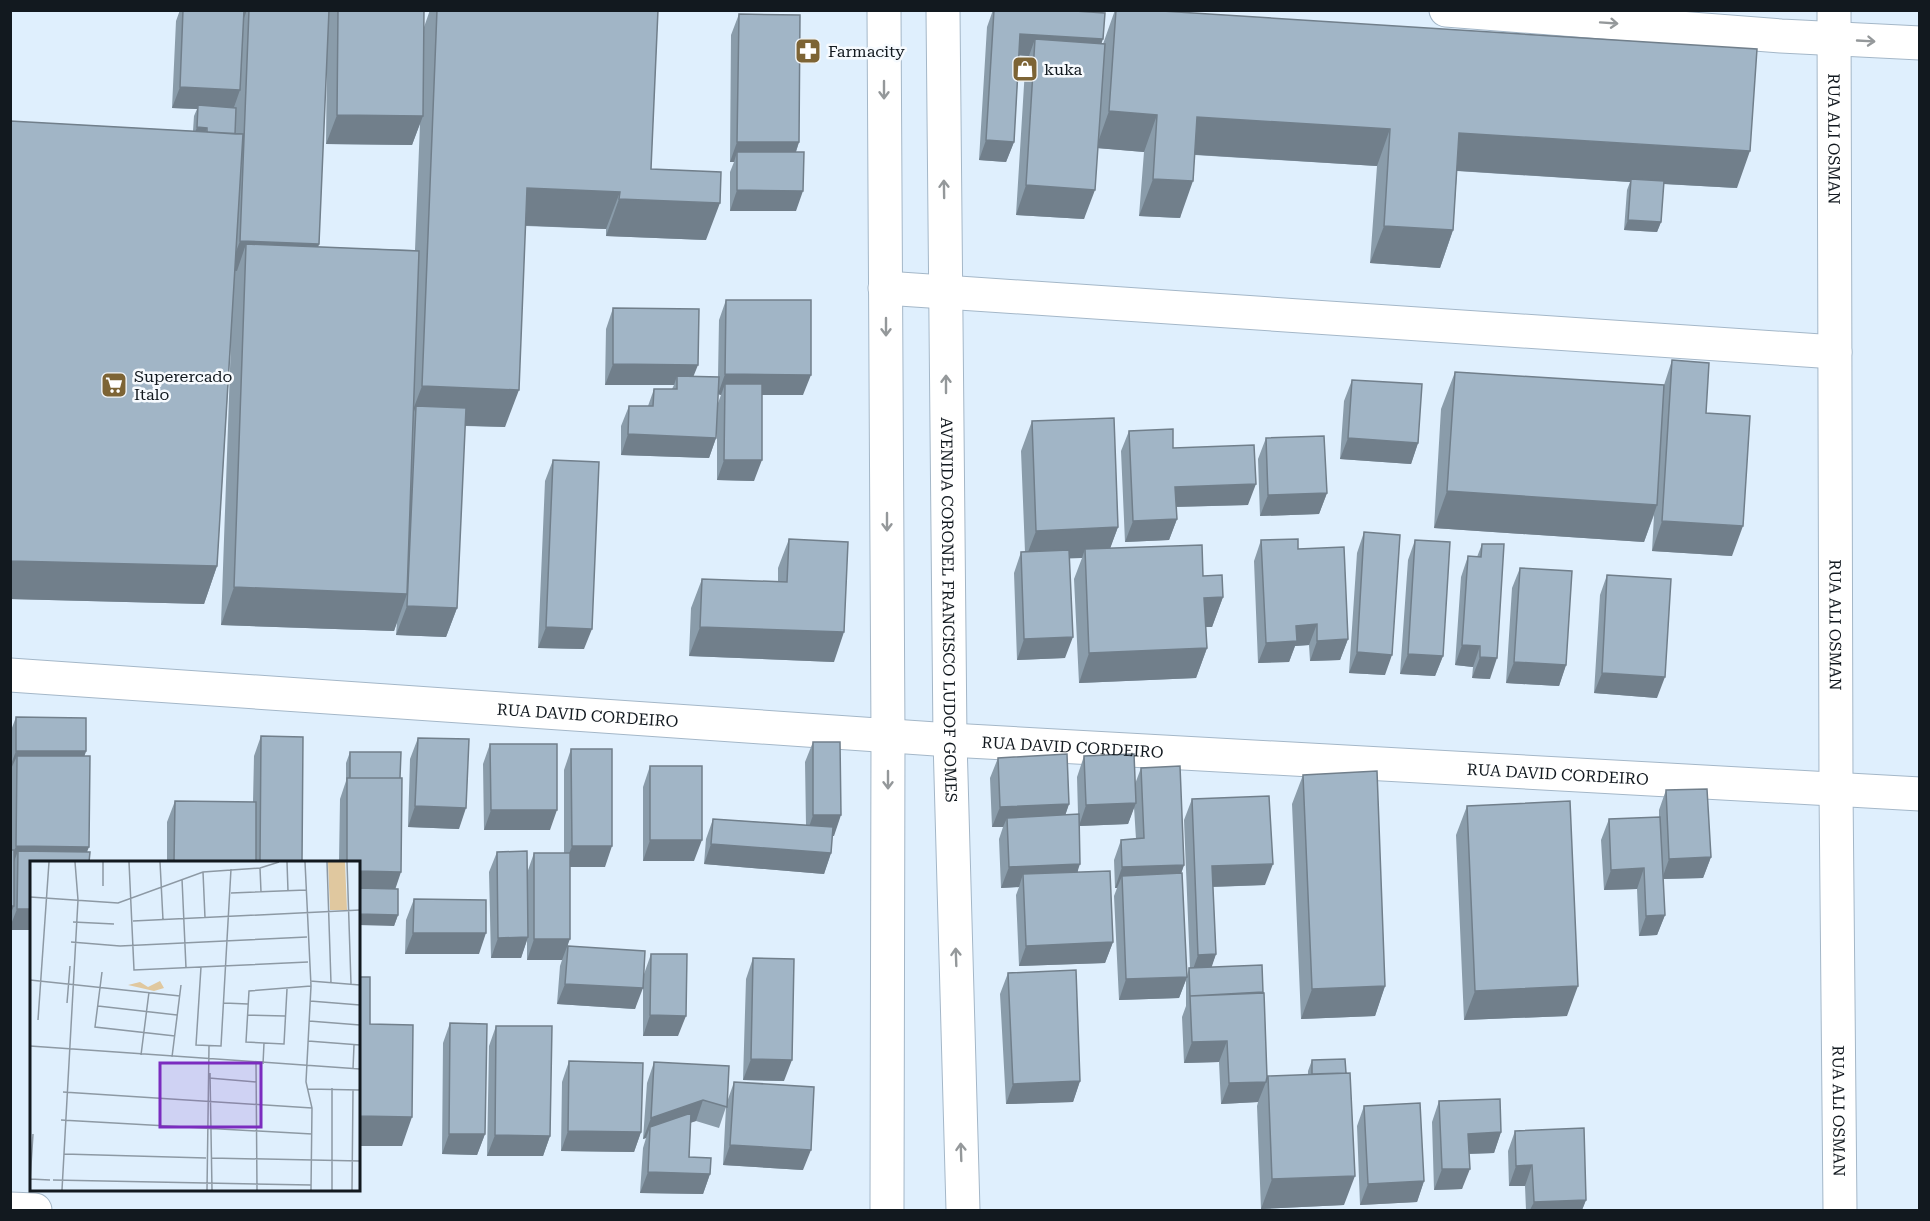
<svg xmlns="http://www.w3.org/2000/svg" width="1930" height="1221" font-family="'Roboto Serif',serif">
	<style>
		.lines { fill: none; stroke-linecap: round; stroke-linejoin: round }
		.minor-casing { stroke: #a4b7c8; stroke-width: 35 }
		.major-casing { stroke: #a4b7c8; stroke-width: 35 }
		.minor { stroke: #fff; stroke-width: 33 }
		.major { stroke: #fff; stroke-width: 33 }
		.wall { fill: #8a9caa; fill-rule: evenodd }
		.shaded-wall { fill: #717f8b }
		.building { fill: #a1b5c6; stroke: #717f8b; stroke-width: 1.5 }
		.oneway { stroke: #94989a }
		.labels { text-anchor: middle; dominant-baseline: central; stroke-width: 5; stroke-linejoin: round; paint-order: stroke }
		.poi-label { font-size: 16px; fill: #12191f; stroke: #f6fafe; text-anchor: start }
		.street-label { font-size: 16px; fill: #12191f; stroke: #f6fafe }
		.inset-road { fill: none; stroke: #8d99a4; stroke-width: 1.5 }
		.view { fill: #7b2cbf; fill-opacity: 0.15; stroke: #7b2cbf; stroke-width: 3 }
		.inset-edge { fill: none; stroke: #12191f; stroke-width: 3 }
	</style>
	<rect width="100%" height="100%" fill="#dfeffd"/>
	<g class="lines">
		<g class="minor-casing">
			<g id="minor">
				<path d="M884,10L888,736L887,1210"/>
				<path id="s1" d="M943,10L950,740L963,1210"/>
				<path id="s2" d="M1834,10L1836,789L1840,1210"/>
				<path d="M885,288L1835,352"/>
				<path id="s3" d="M10,675L950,740L1920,794"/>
				<path d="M10,1209L35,1210"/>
			</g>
		</g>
		<g class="major-casing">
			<path id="major" d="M1446,10L1781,36L1920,43"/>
		</g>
		<use href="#minor" class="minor"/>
		<use href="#major" class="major"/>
	</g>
	<path class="wall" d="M180,10H424V27L430,10H658L651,169L706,240L606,236V229L526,226L505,427L465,426L457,608L446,637L396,635L397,622L394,631L221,625L231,340L217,566L204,604L10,599V121L193,131L194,116L197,109L172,108L176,21ZM327,53L326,144L412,145L420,123L415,250L318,247L319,244Z
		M993,10H1059L1103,44L1115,10H1146L1737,188L1663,184L1661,222L1657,232L1624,230L1627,190L1630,182L1457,171L1453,230L1440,268L1370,263L1377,166L1195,155L1180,218L1139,216L1144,152L1098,148L1084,219L1016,215L1025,69L1029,56L1019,55L1014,142L1006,162L979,160L987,27Z
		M739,14L799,142L796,152V211H730V172L734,162H730L731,35Z
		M726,300L803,395H762L754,481L717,480V422L716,438L709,458L621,455V426L629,406H648L654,389H672L674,385H605L606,329L613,308L694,377H718L719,320ZM718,394L721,395L718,403Z
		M1672,360L1706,413L1732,556L1652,551L1654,515L1644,542L1434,528L1441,409L1455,372L1664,385Z
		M1352,380L1418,443L1411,464L1340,459L1344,401Z
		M1032,421L1118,527L1110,548L1203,576L1223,597L1212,627H1206L1207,648L1196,678L1079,683L1074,579L1082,558H1069L1065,658L1017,660L1014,573L1021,552H1025L1021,451Z
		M1129,431L1173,448L1248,505L1176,507L1177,519L1169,540L1125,542L1121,451Z
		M1266,438L1327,493L1319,514L1260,516L1258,459Z
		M553,460L584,649L538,648L545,481Z
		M1364,532L1385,675L1349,673L1357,553Z
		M789,539L834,662L689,656L691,608L702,579L778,582V568Z
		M1261,540L1298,549L1348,639L1340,660L1310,661L1309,645L1295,646L1289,662L1258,663L1254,561Z
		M1415,540L1443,656L1435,676L1400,674L1408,560Z
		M1482,544L1490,679L1472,678L1473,667L1455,665L1461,577L1468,556L1477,557Z
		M1520,568L1566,665L1559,686L1506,683L1512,588Z
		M1607,575L1657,698L1594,693L1600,595Z
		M16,717L86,751L32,930H10V773L11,771H10V733Z
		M261,736L302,862H167V822L175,801L253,802L254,756Z
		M418,738L459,829L408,827L410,759Z
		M813,742L834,836H832L831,853L824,874L704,864L706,839L713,819L806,825L805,762Z
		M490,744L550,830H484L483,764Z
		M571,749L605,867H570L568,946L644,974L651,954L678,1036H643V977L635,1009L557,1004L560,966L562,960H527V940L521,958H491L489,872L497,852L527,873L534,853H564V770Z
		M350,752L395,889L398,915L394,926L358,862H339L340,799L346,781V763Z
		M1084,756L1135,784L1141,768L1184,865L1181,873L1187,976L1189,968H1190L1184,820L1192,799L1265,885L1213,887L1216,954L1211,967L1263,992L1267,1077L1308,1075V1071L1312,1060L1344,1205L1261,1209L1257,1106L1258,1102L1221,1104L1219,1062L1184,1063L1182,1017L1186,1006V980L1179,998L1119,1000L1114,896L1117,888H1115L1114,860L1121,840L1136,839L1134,807L1128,824L1079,826L1078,872L1113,942L1105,963L1019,966L1016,895L1019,887L1001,888L999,839L1003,827H992L990,778L998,758L1069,804L1065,815L1078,814L1077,777Z
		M650,766L694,861H643V787Z
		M1303,775L1385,986L1375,1016L1301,1019L1292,804Z
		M1666,790L1711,857L1703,878L1663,879L1665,915L1657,935L1639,936L1637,889L1604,890L1601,840L1609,819L1659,817V810Z
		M1467,806L1567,1016L1464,1020L1456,835Z
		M414,899L479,954H405L406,920Z
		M753,958L784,1081L743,1080L746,979Z
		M1008,973L1080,1081L1073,1102L1006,1104L1000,994Z
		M450,1023L485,1134L477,1155L442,1154L443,1043Z
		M496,1026L550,1136L543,1156H487L489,1046Z
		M569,1061L641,1132L634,1152L561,1151L562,1082Z
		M654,1062L727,1102L734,1082L803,1170L723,1165L726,1107L719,1128L696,1121L691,1122L689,1157L710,1174L703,1194L640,1193L643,1148L646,1138L643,1139L647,1083Z
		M1439,1101L1501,1132L1494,1153L1469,1154L1462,1189L1434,1190L1432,1122Z
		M1364,1106L1424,1181L1417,1202L1360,1205L1357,1126Z
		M1515,1131L1586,1200L1582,1210H1526L1525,1186H1509L1508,1151Z"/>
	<path class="shaded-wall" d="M242,10H247L241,26Z
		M1020,34L1103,39L1096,60L1035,39L1029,56L1013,55Z
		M180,87L240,90L233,110L198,105L197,109L172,108Z
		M1109,111L1157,115L1144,152L1096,148Z
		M337,115L423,116L412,145L326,144Z
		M1197,117L1390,129L1377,166L1184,154Z
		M197,127L207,128L203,138H193Z
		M1459,133L1750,151L1737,188L1630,182L1631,179L1630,182L1445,170Z
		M986,140L1014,142L1006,162L979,160Z
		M737,142H799L792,163L737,152L734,162H730Z
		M1153,179L1193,181L1180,218L1139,216Z
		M1026,185L1095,190L1084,219L1016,215Z
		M527,188L620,192L606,229L514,225Z
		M737,190L803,191L796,211H730Z
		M619,199L720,203L706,240L606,236Z
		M1628,220L1661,222L1657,232L1624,230Z
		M1384,226L1453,230L1440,268L1370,263Z
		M240,241L319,244L309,274L246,244L237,271L229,270Z
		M613,364L698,365L690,385L677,376L674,385H605Z
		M725,374L811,375L803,395H725V384L721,395L718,394Z
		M422,386L519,390L505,427L415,424L416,406L410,423H408Z
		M628,434L716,438L709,458L621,455Z
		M1348,438L1418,443L1411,464L1340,459Z
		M724,460H762L754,481L717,480Z
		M1256,484L1248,505L1168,507L1175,487Z
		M1447,491L1657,505L1644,542L1434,528Z
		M1327,493L1319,514L1260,516L1268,495Z
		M1177,519L1169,540L1125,542L1133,521Z
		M1662,521L1743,526L1732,556L1652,551Z
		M1118,527L1107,557L1085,549L1082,558L1025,560L1036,531Z
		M10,561L217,566L204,604L10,599Z
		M234,587L407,594L394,631L221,625Z
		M1223,597L1212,627H1193L1204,598Z
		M407,606L457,608L446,637L396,635Z
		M1317,624L1309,645L1295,646L1289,662L1258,663L1266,643L1296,626Z
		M546,627L592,629L584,649L538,648Z
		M700,627L844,632L834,662L689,656Z
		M1073,637L1065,658L1017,660L1024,639Z
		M1348,639L1340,660L1310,661L1317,641Z
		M1462,645L1480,646L1473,667L1455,665Z
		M1207,648L1196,678L1079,683L1089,653Z
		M1357,652L1392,655L1385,675L1349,673Z
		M1408,654L1443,656L1435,676L1400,674Z
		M1480,657L1497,658L1490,679L1472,678Z
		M1514,662L1566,665L1559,686L1506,683Z
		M1602,673L1665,677L1657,698L1594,693Z
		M16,751H86L79,772L17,756L10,771V767Z
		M1136,803L1128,824L1079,826L1086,805Z
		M1069,804L1062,825L1007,818L1003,827H992L1000,807Z
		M415,806L466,808L459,829L408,827Z
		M491,810H557L550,830H484Z
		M813,815H841L834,836H806Z
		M650,840H702L694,861H643Z
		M711,844L831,853L824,874L704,864Z
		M16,846L89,847L83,862L18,851L12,867L10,862Z
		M572,846H612L605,867H564Z
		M1711,857L1703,878L1662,879L1669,859Z
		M1080,864L1073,885L1023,874L1019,887L1001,888L1009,867Z
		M1273,864L1265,885L1205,887L1212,866Z
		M1184,865L1177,886L1122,876L1117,888H1115L1122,867Z
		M1644,868L1637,889L1604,890L1611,870Z
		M358,871L401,872L394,893L358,892Z
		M10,906H14L10,915Z
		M17,909H32V930H10V927Z
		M358,914L398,915L394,926L358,925Z
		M1665,915L1657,935L1639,936L1646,916Z
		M413,933H486L479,954H405Z
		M528,937L521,958H491L498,938Z
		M534,939H570L562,960H527Z
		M1113,942L1105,963L1019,966L1026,946Z
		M1216,954L1209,975H1191L1198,955Z
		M1187,977L1179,998L1119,1000L1126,979Z
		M565,984L643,988L635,1009L557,1004Z
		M1385,986L1375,1016L1301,1019L1312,989Z
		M1578,986L1567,1016L1464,1020L1475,991Z
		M650,1015L686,1016L678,1036H643Z
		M1227,1041L1219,1062L1184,1063L1192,1042Z
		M751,1059L792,1060L784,1081L743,1080Z
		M1080,1081L1073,1102L1006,1104L1013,1084Z
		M1266,1082L1258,1102L1221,1104L1229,1083Z
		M703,1100L696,1121L650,1137V1127L646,1138L643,1139L651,1118Z
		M358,1116L412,1117L402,1146H358Z
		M568,1131L641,1132L634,1152L561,1151Z
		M1501,1132L1494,1153L1461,1154L1468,1134Z
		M449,1134H485L477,1155L442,1154Z
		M495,1135L550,1136L543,1156H487Z
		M730,1145L811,1150L803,1170L723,1165Z
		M1532,1165L1525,1186H1509L1516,1166Z
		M1442,1169H1470L1462,1189L1434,1190Z
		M648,1172L710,1174L703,1194L640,1193Z
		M1355,1176L1344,1205L1261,1209L1272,1179Z
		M1424,1181L1417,1202L1360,1205L1368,1184Z
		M1586,1200L1582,1210H1530L1534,1202Z"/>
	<path class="building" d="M183,10H244L240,90L180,87Z
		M249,10H329L319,244L240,241Z
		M338,10H424L423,116L337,115Z
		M437,10H658L651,169L721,172L720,203L619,199L620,192L527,188L519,390L422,386Z
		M994,10H1059L1105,13L1103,39L1020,34L1014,142L986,140Z
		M1116,10H1146L1757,49L1750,151L1459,133L1453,230L1384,226L1390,129L1197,117L1193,181L1153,179L1157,115L1109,111Z
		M739,14L800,15L799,142H737Z
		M1035,39L1105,44L1095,190L1026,185Z
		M198,105L236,108L235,134L207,132V128L197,127Z
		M10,121L243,134L217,566L10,561Z
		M737,152H804L803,191L737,190Z
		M1631,179L1664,181L1661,222L1628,220Z
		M246,244L419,251L407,594L234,587Z
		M726,300H811V375L725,374Z
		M613,308L699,309L698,365L613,364Z
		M1672,360L1709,363L1706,413L1750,416L1743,526L1662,521Z
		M1455,372L1664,385L1657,505L1447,491Z
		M677,376L719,377L716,438L628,434L629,406H653L654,389H677Z
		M1352,380L1422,384L1418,443L1348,438Z
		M725,384H762V460H724Z
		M416,406L466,408L457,608L407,606Z
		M1114,418L1118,527L1036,531L1032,421Z
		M1173,429V448L1254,445L1256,484L1175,487L1177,519L1133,521L1129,431Z
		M1324,436L1327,493L1268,495L1266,438Z
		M553,460L599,462L592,629L546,627Z
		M1364,532L1400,535L1392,655L1357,652Z
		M789,539L848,542L844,632L700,627L702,579L787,582Z
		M1298,539V549L1344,547L1348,639L1317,641V624L1296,626L1297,641L1266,643L1261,540Z
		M1415,540L1450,542L1443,656L1408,654Z
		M1482,544H1504L1497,658L1480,657V646L1462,645L1468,556L1481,557Z
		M1202,545L1203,576L1222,575L1223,597L1204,598L1207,648L1089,653L1085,549Z
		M1069,550L1073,637L1024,639L1021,552Z
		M1520,568L1572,571L1566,665L1514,662Z
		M1607,575L1671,579L1665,677L1602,673Z
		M16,717L86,718V751H16Z
		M261,736L303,737L302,862H260Z
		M418,738L469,739L466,808L415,806Z
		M813,742H840L841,815H813Z
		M490,744H557V810H491Z
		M571,749H612V846H572Z
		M350,752H401L400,778H350Z
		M1067,754L1069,804L1000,807L998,758Z
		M1134,754L1136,803L1086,805L1084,756Z
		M17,756H90L89,847L16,846Z
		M650,766H702V840H650Z
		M1180,766L1184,865L1122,867L1121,840L1144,838L1141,768Z
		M1377,771L1385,986L1312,989L1303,775Z
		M347,778H402L401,872L358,871V862H347Z
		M1707,789L1711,857L1669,859L1666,790Z
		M1269,796L1273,864L1212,866L1216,954L1198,955L1192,799Z
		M175,801L256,802V862H174Z
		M1570,801L1578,986L1475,991L1467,806Z
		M1079,814L1080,864L1009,867L1007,818Z
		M1660,817L1665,915L1646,916L1644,868L1611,870L1609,819Z
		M713,819L833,827L831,853L711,844Z
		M10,850H14V906H10Z
		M18,851L90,852L89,862H32V909H17Z
		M527,851L528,937L498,938L497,852Z
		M534,853H570V939H534Z
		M96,861L149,862H96Z
		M1110,871L1113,942L1026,946L1023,874Z
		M1182,873L1187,977L1126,979L1122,876Z
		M358,888L398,889V915L358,914Z
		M414,899L486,900V933H413Z
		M568,946L645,951L643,988L565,984Z
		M651,954H687L686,1016L650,1015Z
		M753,958L794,959L792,1060L751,1059Z
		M1262,965L1263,992L1190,996L1189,968Z
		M1076,970L1080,1081L1013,1084L1008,973Z
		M358,977H370V1024L413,1025L412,1117L358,1116Z
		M1264,993L1267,1077L1266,1082L1229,1083L1227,1041L1192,1042L1190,996Z
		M450,1023L487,1024L485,1134H449Z
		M496,1026H552L550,1136L495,1135Z
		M1345,1059L1346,1073L1312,1074V1060Z
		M569,1061L643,1063L641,1132L568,1131Z
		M654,1062L729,1066L727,1107L703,1100L651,1118Z
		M1350,1073L1355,1176L1272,1179L1268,1076Z
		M734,1082L814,1087L811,1150L730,1145Z
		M1500,1099L1501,1132L1468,1134L1470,1169H1442L1439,1101Z
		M1420,1103L1424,1181L1368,1184L1364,1106Z
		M691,1113L689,1157L711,1158L710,1174L648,1172L650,1127Z
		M1584,1128L1586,1200L1534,1202L1532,1165L1516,1166L1515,1131Z"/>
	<defs><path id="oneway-shaft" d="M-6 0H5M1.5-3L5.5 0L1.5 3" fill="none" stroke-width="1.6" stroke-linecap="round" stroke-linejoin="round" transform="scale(1.5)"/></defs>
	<g class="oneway">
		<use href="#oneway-shaft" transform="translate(1609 23) rotate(4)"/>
		<use href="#oneway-shaft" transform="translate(1866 41) rotate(3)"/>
		<use href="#oneway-shaft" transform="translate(884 90) rotate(90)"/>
		<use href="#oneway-shaft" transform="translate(944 189) rotate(-91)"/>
		<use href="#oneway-shaft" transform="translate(886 327) rotate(90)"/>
		<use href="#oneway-shaft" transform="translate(946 384) rotate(-90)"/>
		<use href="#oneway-shaft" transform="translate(887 522) rotate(90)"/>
		<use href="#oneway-shaft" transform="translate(888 780) rotate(90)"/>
		<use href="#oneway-shaft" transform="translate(956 957) rotate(-92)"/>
		<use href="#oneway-shaft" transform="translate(961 1152) rotate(-92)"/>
	</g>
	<defs>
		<g id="pharmacy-square" transform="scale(1.35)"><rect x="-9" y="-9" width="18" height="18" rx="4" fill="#7d6435" stroke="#f6fafe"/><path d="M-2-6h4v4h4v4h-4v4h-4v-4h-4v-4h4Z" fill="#fff"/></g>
		<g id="shop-square" transform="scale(1.35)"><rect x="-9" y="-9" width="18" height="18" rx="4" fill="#7d6435" stroke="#f6fafe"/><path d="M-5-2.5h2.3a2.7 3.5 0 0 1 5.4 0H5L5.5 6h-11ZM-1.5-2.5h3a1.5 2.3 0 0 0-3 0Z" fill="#fff"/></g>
		<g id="supermarket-square" transform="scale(1.35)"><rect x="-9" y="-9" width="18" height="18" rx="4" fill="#7d6435" stroke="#f6fafe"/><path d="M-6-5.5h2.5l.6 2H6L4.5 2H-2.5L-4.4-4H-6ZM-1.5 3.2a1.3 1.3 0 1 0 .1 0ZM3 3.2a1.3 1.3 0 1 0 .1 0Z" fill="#fff"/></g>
	</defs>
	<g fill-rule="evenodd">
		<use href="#pharmacy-square" x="808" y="51"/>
		<use href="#shop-square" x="1025" y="69"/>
		<use href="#supermarket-square" x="114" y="385"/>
	</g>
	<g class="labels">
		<g class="poi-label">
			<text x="828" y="51">Farmacity</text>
			<text x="1044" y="69">kuka</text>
			<text x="134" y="376">Superercado<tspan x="134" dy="18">Italo</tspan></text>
		</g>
		<g class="street-label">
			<text stroke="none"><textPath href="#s2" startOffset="129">RUA ALI OSMAN</textPath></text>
			<text stroke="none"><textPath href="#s1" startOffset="600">AVENIDA CORONEL FRANCISCO LUDOF GOMES</textPath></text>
			<text stroke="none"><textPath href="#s2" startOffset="615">RUA ALI OSMAN</textPath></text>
			<text stroke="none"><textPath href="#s3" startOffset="579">RUA DAVID CORDEIRO</textPath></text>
			<text stroke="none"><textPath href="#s3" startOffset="1065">RUA DAVID CORDEIRO</textPath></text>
			<text stroke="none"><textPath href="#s3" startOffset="1551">RUA DAVID CORDEIRO</textPath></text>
			<text stroke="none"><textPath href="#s2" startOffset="1101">RUA ALI OSMAN</textPath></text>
		</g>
	</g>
	<g transform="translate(30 861)">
		<rect width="330" height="330" fill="#dfeffd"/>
		<path d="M298,1H315L317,49H300ZM130,120L134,127L124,130L98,124L110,121L118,126Z" fill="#e0c89f"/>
		<path class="inset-road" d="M73,1V25M99,1L104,109L278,101M130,1L133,59M257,1L258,30M275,1L281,125L276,221L282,247L281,329M297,1L301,122M317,1L321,123M230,7L231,31M173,11L175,57M152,18L156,107M201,32L276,29M0,36L88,42L173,11L230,7L249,1M103,60L330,49M43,61L84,63M41,81L90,85L277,76M171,106L166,184L191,185L201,8M72,111L65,166L145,175M0,119L150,135M280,120L330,124M257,128L254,183L216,181L219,130L281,125M280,140L330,144M37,142L40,105M194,142L218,143M68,145L147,154M217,154L255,155M8,159L19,1M279,160L330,164M278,180L330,184M0,185L330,208M111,194L119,131M142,196L151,124M226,201L227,329M233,203L234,182M323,208L324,184M180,212L182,329M179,217L226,221M278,228L330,229M33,231L282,247M31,259L282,273M34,293L176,297M181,297L330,300M0,318L20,319M23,319L281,324M0,320L3,273M32,329L48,39L45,1M177,329L179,185M302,329V227M322,329L323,229"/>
		<path class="view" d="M130,202H231V266H130Z"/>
		<rect width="330" height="330" class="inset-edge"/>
	</g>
	<rect width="1930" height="1221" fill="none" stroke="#12191f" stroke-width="24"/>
</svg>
